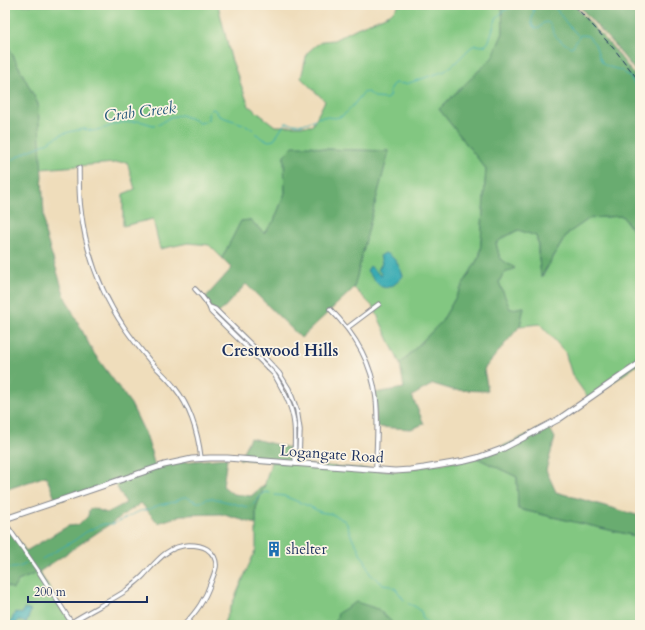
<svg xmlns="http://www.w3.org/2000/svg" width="645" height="630" font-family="Cardo,serif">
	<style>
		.green { fill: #82c781; stroke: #4e7b70 }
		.forest { fill: #69ac6f; stroke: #426e66 }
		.water { fill: #39abb3; stroke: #2a6d88 }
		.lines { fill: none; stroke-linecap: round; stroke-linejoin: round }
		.stream { stroke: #39abb3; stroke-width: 1 }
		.street-casing { stroke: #85868c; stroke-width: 5.5 }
		.secondary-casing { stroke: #85868c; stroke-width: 7 }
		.street { stroke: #fff; stroke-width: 3.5 }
		.secondary { stroke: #fff; stroke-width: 5 }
		.rail { stroke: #1b2f5e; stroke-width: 1; stroke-dasharray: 6 3; stroke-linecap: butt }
		.labels { text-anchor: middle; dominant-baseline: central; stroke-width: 3.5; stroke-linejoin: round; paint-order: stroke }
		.street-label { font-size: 15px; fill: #1b2f5e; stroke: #fcf5e5 }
		.poi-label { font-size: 15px; fill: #1b2f5e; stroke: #fcf5e5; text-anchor: start }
		.water-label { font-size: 16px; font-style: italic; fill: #265a7c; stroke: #fcf5e5 }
		.neighbourhood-label { font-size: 16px; font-weight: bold; fill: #1b2f5e; stroke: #fcf5e5 }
	</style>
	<rect width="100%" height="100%" fill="#fcf5e5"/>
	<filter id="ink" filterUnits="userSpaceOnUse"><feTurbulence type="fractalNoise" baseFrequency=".025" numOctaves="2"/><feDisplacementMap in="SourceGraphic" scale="8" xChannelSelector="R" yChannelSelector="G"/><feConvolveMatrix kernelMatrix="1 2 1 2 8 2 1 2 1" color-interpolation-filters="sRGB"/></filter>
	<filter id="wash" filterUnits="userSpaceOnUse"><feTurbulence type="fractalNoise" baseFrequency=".012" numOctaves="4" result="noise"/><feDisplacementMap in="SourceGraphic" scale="16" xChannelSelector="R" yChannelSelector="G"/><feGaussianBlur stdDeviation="0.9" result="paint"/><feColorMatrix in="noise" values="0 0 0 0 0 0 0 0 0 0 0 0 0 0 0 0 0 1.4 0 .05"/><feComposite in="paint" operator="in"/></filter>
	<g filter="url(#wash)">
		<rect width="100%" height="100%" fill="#efddbb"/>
		<path class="green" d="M5,5H218L231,58L249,106L275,126H312L325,101L301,78L307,53L315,46L323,41L334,40L357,28L390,14L399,5H502L503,33L492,58L439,109L486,169L480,255L442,321L400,364L374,308L354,288L372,215L389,151L324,149L311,146L284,155L285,193L274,221L264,233L250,220L241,221L222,258L209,245L188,243L160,249L153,219L123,226V194L135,189L127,162L41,169L38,104L5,40Z
			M622,216L640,240V363L589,399L572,375L565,352L540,324L520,326L524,307L510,310L499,282L503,274L515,268L500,259L496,243L503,238L518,230L536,236L538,243V254L542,277L567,234L590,218Z
			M477,458L517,477L518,509L640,537V625H223L256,549V508L265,484L271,462L395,471Z
			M39,572L73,625H5V585L13,589L18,581Z"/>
		<path class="forest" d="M502,5H574L615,50L640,82V240L622,216L590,218L567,234L541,277L538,250V243L536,236L518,230L503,238L496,243L500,259L515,268L503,274L499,282L510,309L524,307L520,326L484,369L488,391L453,390L433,384L412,396L424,424L411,429L377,427L375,393L404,388L400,364L442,321L480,255L486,169L439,109L492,58L503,33Z
			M578,5H640V77L616,47Z
			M5,40L38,104L45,233L65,297L93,352L131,404L147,437L155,467L171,463L227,458L223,486L233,494L251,496L265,484L256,508V524L221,514L182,515L158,523L141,503L39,572L18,581L13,589L5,585V523L26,551L68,526L79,525L88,516L89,510L93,508L107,513L126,503L114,482L56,501L46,476L5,490Z
			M293,146H311L324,149L389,151L372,215L354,288L301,338L246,284L219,313L210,307L204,299L232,268L222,258L241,221L250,220L264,233L274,221L285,193L284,155Z
			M548,425L555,438L546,470L556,492L640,516V537L518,509L517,477L477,458Z
			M250,438L294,449L296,464L239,459Z
			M356,602L378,609L395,625H336L335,622L338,613Z"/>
		<path class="water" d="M385,253C394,255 400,267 403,276C397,283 387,293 378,284C374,281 371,275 367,271L370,266L381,276V273L378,270L382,263L380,256Z
			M24,608L31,611L26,623L18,620L16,625H10L15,612L22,614Z"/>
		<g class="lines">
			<path class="stream" d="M553,5L568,25L578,35
				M5,164L28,151L43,145L62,134L73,131L84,129L93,131L105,128L118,123L139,121L153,125L160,124L170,117L176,116L181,115L197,121L198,123C202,123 205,122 208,120C208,115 208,111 213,109L215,110L219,116L246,125L252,129L261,138L269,141L274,140L285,123C292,123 299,126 306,123C311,122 315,118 321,117C328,116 334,120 342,116C349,112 358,99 363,93L368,92L376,98L386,99L389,97L390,89L392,85L395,83L406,84L445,71L454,64L470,48L475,45L482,46L486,45L489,41L494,25L496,19L502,12L509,8L528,6L532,7L534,11C532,17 529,26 537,29L540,27L543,23L547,22C553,25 551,29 554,34C557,39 565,44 571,47L573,46L579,36L582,35L588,36L595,44L599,56L603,64L609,67L621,70L629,76L640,93
				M275,495L284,496L311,507L320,512L332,514L345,521L347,524L352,538L359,549L360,554L365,560L370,574L383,584L389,585L396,589L404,600
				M42,559L75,540L86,532L96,527L104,524H113L140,511L150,509L159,505L174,502L183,497H186L197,502H201L206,499L212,498L247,507C255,506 258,498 263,493L266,492L270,493
				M5,567C13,569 18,568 26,564
				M409,604C414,606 420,608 422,614C422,615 422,616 422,617C423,620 427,622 429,624"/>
		</g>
	</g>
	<g filter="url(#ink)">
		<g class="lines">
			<g class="street-casing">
				<path id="street" d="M79,168C79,183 79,197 81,211C86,252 101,293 124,327C132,339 141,350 150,361C158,370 168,378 175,388C191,408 198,433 201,458
					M195,289C201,295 209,303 211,312L274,374C283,390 292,405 294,423C296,437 293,450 296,464
					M210,307L215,309L266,359L279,373L289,389L297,410L300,430L299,456L296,463
					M330,309C355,334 372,363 376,398C379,422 376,446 376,470
					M347,328L379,304
					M5,523L39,572L73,625
					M72,622C89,611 109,602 127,590C132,585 138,581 143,576C157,561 167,546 189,545C195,545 202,546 207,549C213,553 217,560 216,567C215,572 213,577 211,582C205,600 197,611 184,625"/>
			</g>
			<g class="secondary-casing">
				<path id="secondary" d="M5,519L164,465L192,459L210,458H227L395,471L410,470L424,468L465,461L477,458L502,449L559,419L624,374L640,363"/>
			</g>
			<use href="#street" class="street"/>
			<use href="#secondary" class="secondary"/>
			<path class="rail" d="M574,5L615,50L640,82"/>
		</g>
	</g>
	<defs>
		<g id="building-bare" transform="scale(1.2)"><path d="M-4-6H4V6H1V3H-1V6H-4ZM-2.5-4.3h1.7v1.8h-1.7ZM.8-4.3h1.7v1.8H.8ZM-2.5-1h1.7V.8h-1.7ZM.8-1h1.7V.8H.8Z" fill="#1f6fb2" stroke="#fcf5e5" stroke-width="2.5" paint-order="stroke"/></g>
	</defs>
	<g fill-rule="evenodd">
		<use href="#building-bare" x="274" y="549"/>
	</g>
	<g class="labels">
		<g class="street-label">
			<text transform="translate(332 454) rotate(4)">Logangate Road</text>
		</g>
		<g class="poi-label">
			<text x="286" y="549">shelter</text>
		</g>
		<g class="water-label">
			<text transform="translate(140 112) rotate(-7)">Crab Creek</text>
		</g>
		<g class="neighbourhood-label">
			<text x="280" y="351">Crestwood Hills</text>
		</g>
	</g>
	<rect width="645" height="630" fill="none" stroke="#fcf5e5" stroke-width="20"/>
	<path d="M28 596v6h119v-6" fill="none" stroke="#1b2f5e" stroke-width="2"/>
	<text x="34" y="596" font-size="12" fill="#1b2f5e" stroke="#fcf5e5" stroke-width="3" paint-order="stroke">200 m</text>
</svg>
